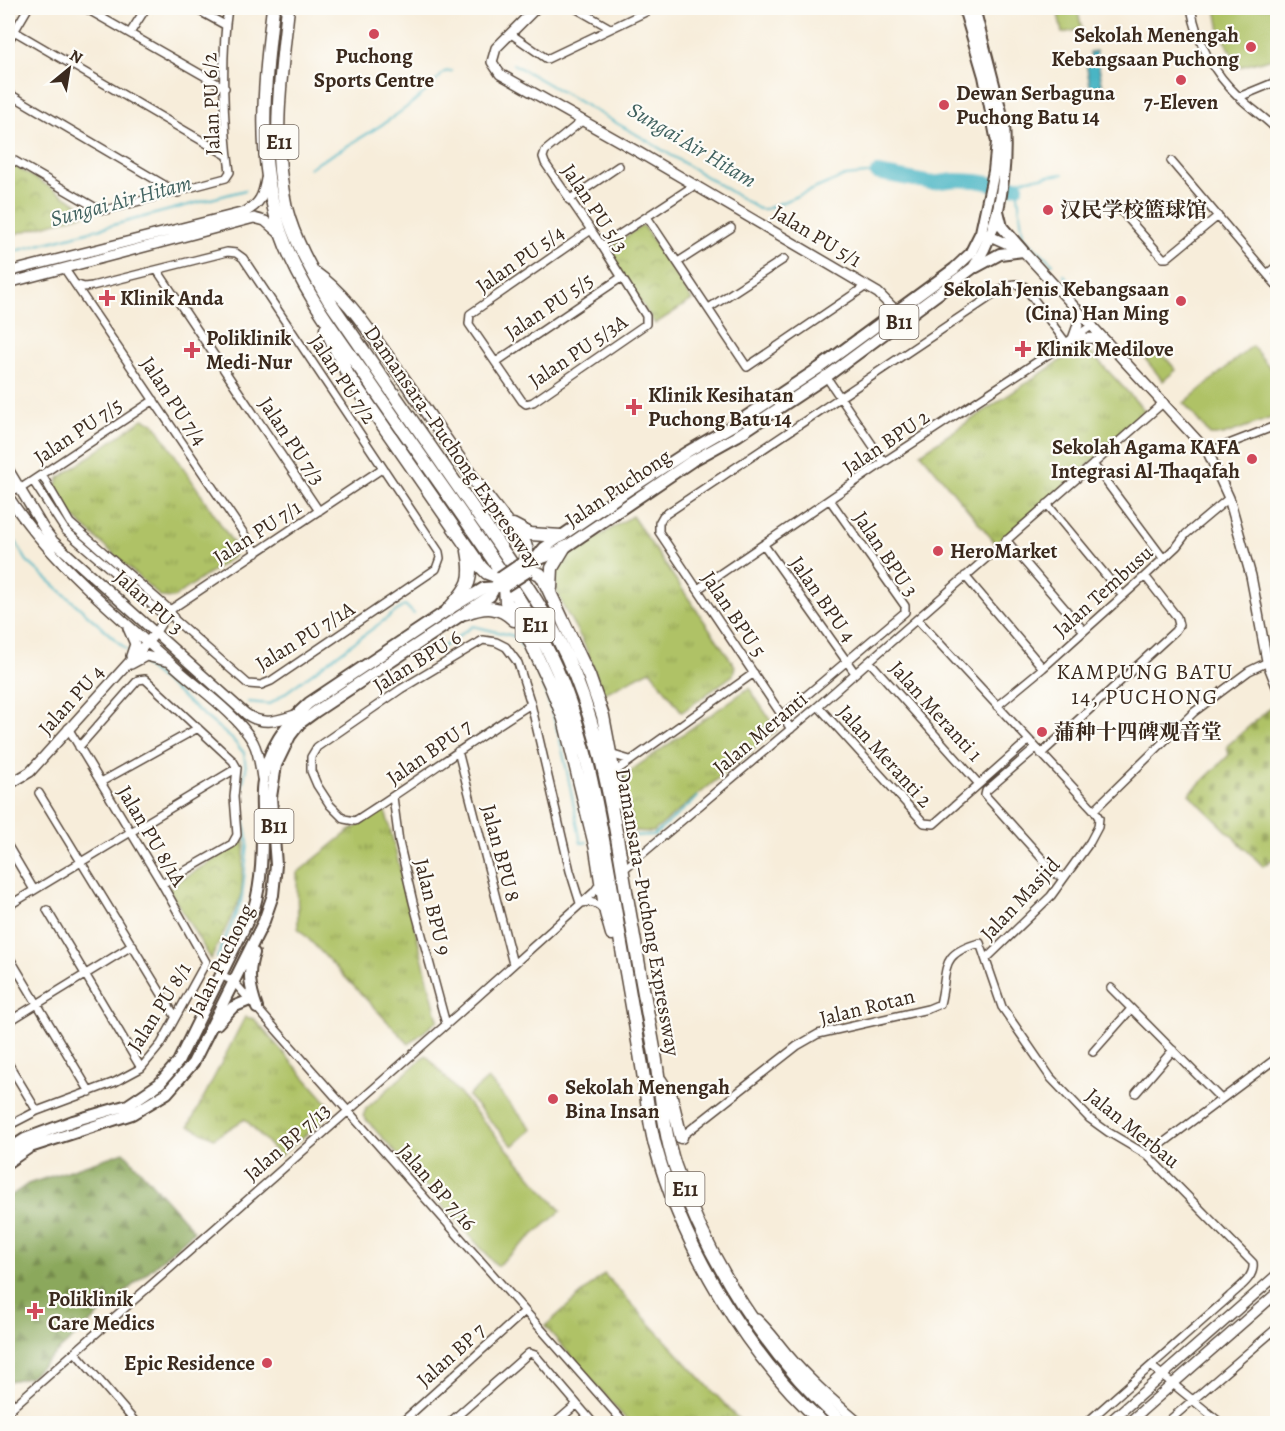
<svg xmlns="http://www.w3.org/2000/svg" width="1285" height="1431" font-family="Alegreya,'Noto Serif SC',serif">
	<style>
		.grass { fill: url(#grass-tufts); stroke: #757642; stroke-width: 1.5 }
		.forest { fill: url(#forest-firs); stroke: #63693c; stroke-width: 1.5 }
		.cemetery { fill: url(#cemetery-stones); stroke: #757642; stroke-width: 1.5 }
		.park { fill: url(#park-crowns); stroke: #757642; stroke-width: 1.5 }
		.garden { fill: #afc266; stroke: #757642; stroke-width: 1.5 }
		.water { fill: #49b5c4; stroke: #427071; stroke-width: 1.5 }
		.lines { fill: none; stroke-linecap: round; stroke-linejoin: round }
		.stream { stroke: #49b5c4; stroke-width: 2 }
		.river { stroke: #49b5c4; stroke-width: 14 }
		.street-casing { stroke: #57473a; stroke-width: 10 }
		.secondary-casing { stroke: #57473a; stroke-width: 12 }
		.primary-casing { stroke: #57473a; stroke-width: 14 }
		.highway-casing { stroke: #57473a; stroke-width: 15 }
		.street { stroke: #fff; stroke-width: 7 }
		.secondary { stroke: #fff; stroke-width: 9 }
		.primary { stroke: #fff; stroke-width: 10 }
		.highway { stroke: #fff; stroke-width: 12 }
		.primary-bridge-casing { stroke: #57473a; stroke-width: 14; stroke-linecap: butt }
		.primary-bridge { stroke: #fff; stroke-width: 10 }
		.poi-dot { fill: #d1495b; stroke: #fdfcf7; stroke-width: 2 }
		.labels { text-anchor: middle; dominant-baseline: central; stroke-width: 4.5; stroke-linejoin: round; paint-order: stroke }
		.shield { fill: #fdfcf7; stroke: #75695f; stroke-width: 1.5 }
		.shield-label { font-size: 20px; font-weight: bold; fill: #3b2a1e }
		.poi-label { font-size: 21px; font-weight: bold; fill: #3b2a1e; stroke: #fdfcf7; text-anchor: start }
		.street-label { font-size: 21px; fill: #3b2a1e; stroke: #fdfcf7 }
		.water-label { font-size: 22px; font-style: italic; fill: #416260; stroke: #fdfcf7 }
		.neighbourhood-label { font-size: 22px; letter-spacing: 1.5px; fill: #3b2a1e; stroke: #fdfcf7 }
	</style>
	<defs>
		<pattern id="grass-tufts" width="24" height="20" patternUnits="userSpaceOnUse" patternTransform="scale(1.5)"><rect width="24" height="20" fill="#afc266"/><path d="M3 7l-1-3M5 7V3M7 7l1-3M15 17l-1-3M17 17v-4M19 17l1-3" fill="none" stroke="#909e53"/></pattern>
		<pattern id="forest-firs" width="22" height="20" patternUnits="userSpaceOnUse" patternTransform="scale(1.5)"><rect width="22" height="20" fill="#8ba85b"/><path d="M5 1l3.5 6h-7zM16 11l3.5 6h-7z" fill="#73894b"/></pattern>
		<pattern id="cemetery-stones" width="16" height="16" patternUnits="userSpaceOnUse" patternTransform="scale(1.5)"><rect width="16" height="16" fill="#afc266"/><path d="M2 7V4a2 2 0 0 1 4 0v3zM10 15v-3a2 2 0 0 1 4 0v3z" fill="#909e53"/></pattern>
		<pattern id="park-crowns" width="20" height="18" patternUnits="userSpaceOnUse" patternTransform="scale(1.5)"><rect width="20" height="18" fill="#afc266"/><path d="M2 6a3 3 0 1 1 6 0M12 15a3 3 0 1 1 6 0" fill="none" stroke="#909e53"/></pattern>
	</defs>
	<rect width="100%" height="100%" fill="#fdfcf7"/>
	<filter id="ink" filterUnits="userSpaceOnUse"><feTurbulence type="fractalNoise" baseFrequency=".0167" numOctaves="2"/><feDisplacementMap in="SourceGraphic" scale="12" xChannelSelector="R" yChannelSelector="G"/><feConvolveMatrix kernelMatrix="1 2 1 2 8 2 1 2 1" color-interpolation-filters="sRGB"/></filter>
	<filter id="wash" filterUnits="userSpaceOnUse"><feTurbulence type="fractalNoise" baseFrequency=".008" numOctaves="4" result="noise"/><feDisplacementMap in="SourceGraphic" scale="24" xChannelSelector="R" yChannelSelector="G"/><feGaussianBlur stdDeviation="1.35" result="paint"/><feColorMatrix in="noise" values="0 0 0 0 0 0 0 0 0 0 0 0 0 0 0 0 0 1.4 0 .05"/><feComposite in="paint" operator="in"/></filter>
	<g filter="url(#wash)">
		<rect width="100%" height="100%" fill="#f7edda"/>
		<path class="grass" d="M1084,345L1147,413L997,545L921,453Z
			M143,419L154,423L235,546L234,556L173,598L161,597L74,518L56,488L59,478Z
			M632,516L735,666L733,675L682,712L650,670L603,694C596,677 591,659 583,642C571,616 545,590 560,560Z
			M749,688L777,730L653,832L634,831L624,782L626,774Z
			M385,809L438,1020L409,1044L298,928L297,873L348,832Z
			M245,1017L254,1019L329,1105L327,1117L280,1156L245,1119L214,1138L189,1126Z
			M604,1274L742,1423H629L545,1326Z"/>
		<path class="forest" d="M124,1152L194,1231L29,1377L8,1381V1198L28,1184Z"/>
		<path class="cemetery" d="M1277,702V856L1263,866L1189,794L1229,755L1227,746Z"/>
		<path class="park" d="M8,162L92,212L8,236Z
			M643,225L692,300L655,324L606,250Z
			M245,840L241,897L211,959L168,888Z"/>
		<path class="garden" d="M1057,8H1077L1082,29L1062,33Z
			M1216,8H1277V57L1239,67L1220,31Z
			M1252,346L1277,376V416L1223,435H1210L1184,403Z
			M1159,350L1176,370L1163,381L1146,360Z
			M426,1055L561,1211L497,1266L363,1116L366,1109Z
			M488,1079L532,1129L513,1146L468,1096Z"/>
		<path class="water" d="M1096,51L1104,94L1092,96L1086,63L1091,61L1090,53Z"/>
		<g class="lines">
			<path class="stream" d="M513,64L641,137L759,209H766L845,176L877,173
				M309,168C352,143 413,111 444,72L452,71
				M8,253L245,190
				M1053,264L1023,236L1017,186L1021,180L1063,174
				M1064,275L1080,293
				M1092,306L1102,317
				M8,529L27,561L126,649
				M440,649L473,626L514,636C520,644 528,653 533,663C560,718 569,783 581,843L587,842
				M143,664L232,739L244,753L246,769L240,797L248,842L242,899L217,958
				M248,702L270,704L405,605L414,614
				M629,836L654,835L698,797"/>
			<path class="river" d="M877,173L932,183L955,180L977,181L1009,187L1017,186"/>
		</g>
	</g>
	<g filter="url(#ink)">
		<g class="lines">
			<g class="street-casing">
				<path id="street" d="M85,8L225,88
					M194,8L225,25
					M575,8L610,28
					M1191,8C1197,41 1213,73 1239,97C1251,109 1266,118 1278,131
					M14,31L228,156
					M130,33L146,8
					M511,34L547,59L654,8
					M8,42L28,8
					M8,93L178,193
					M1239,97L1278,81
					M583,120L545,151L543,157L545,163L602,246L646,316V324L533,402L526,404L522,401L469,324L470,314L591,230
					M8,157L98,209L106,210L226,178L230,172C223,124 221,55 228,8
					M1171,161L1278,287
					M569,200L619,166
					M1117,206L1163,258H1167L1218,216
					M647,217L747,367L866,286
					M602,246L695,185
					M678,262L731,228
					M64,268L257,553
					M157,270L319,511
					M1267,274L1278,265
					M709,308L784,259
					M496,362L622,277
					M825,375L884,462
					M1208,452L1278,425
					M1093,464L1163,558
					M42,475L70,523L170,610L175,620L248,684L261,685L271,681L436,569L440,558L439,552L243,258L236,253L227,252L92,286L84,287L75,284
					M33,481L65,530L167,618
					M20,489L154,400
					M1047,504L1123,596
					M1006,540L1084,631
					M764,545L855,673
					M965,576L1043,668
					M698,589L884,462L1093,325
					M917,619L1094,810L1099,818L1098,827L1090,842L1051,896L986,959
					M156,632L170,610L383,468
					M869,661L978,783
					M531,704C471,741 415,783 355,821L344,819L330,805L317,785L311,771V757L317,747L401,689L483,640L496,642L506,647L518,663L531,704L570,871L580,903
					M818,706L924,823L934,824L1029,740
					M997,706L1043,668L1145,576L1177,546L1186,534L1229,498
					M782,716L905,612V606L830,500
					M791,729L659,532V523L663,516L1008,285L1015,284L1024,286L1067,344
					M79,747L138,680L145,679L233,761L237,768L234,797L237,835L232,844L162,884
					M1036,748L986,791L985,795L1056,874L1064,878
					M458,751L513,964
					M610,754L630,760
					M1041,754L1175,631L1179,625L1177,617L1145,576
					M613,773L754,673
					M101,782L198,728
					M39,793L175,1016
					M393,797L399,842L413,902L446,1024
					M1094,810L1194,712L1249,671L1278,657
					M8,846L34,890
					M623,870L818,706L1164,402
					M582,903C592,901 598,903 604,911
					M8,906L237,768
					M47,910L141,1068
					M8,955L90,1092
					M221,975L233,981L625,1424
					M1111,988L1221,1099
					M8,1022L133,945
					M1093,1052L1131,1009
					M8,1063L37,1111
					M1136,1093L1173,1050
					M8,1126L37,1111L115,1082L141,1068L161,1044L206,962L162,884L68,728
					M681,1137L797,1046L818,1034L928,1009L940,1004C949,968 938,954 980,943L1002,1007L1051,1078L1090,1119L1108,1132L1147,1155L1253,1263C1255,1278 1238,1288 1229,1297L1085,1424
					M1147,1155L1278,1057
					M75,1352L137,1424
					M1151,1366L1222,1424
					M8,1398L14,1405
					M8,1411L456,1016L594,892L601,882
					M400,1424L525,1311
					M448,1424L529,1353L535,1355L594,1424
					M554,1424L577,1404
					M1165,1424L1278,1327
					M1271,1424L1278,1418"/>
			</g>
			<g class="secondary-casing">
				<path id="secondary" d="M536,8L496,48L492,62L500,74L640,153L866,286L878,293L896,311
					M983,233L1023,251L1208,452L1229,498L1251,576L1267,661L1278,689
					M8,272L245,212C260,204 263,196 266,179
					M8,283L254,218L265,221L280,234
					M1077,309L1078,325L1073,339L1094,338L1106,342
					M8,469L44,529L53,541L246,714C263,726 276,721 295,715
					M8,487L20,489
					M8,496C50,562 123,620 181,672C204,692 238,716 253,742C259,753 260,766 262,778
					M128,628L135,644L131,656
					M131,664L146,656L166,661
					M8,785L30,772L152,637
					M757,1319C769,1330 777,1342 788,1355C809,1380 835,1402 860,1424
					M1107,1424L1278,1274
					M1127,1424L1278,1292"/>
			</g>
			<g class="primary-casing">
				<path id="primary" d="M998,211L1002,227L1023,251
					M976,267L1000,254L1023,251
					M525,561C540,561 551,555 564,548L692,461L737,436L826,377L973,268C1001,227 1007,172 1004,123L974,8
					M533,562L544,548L630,489L687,452L732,426L819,368L954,269L970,254L981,232L994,171L997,142L984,76L964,8
					M254,953C247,973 250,988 257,1008
					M217,1024L233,1007L250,1000
					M8,1150L25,1139L73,1121L128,1105L159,1084L178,1062L254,908C263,878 262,845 262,813C262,802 261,791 263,781C267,750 286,723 309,703L448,610L484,588L499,587
					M8,1162L30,1147L132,1114L167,1093L193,1063L264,921L273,895L276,865L271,797L276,765L290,736L300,723L315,712L490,596L500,578"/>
			</g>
			<g class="highway-casing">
				<path id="highway" d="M273,8C264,83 256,159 281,233C299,285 332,329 364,374C398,424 433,473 467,522C500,570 534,617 557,670C587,739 599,816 612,890C621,947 632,1003 641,1060C646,1088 648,1118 655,1145C682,1245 746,1355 824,1424
					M288,8C281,74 271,142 286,208C294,240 312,271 328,299C376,369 424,438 473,508C510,561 551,615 575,676C600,738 612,806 623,873C633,933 644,994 655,1054C661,1091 663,1130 675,1166C709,1264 767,1355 844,1424
					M316,274C346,295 368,330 390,360C435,422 475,487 525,544L527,551L525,561
					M326,329L348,375L481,567L487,573L500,578
					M513,525L530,534L561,536
					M530,570L540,574L543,578L589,676L603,716L617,790L616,802
					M505,586L506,602L520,620L550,684L564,719L596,849L606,913L612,934
					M551,588L552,568L564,548
					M448,610C468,587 474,583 468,551
					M466,613C485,606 499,605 514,620
					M660,1080L671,1097L681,1137"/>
			</g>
			<use href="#street" class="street"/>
			<use href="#secondary" class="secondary"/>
			<use href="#primary" class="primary"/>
			<use href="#highway" class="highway"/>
			<g class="primary-bridge-casing">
				<path id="primary-bridge" d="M500,578L525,561
					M505,586L530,570"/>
			</g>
			<use href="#primary-bridge" class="primary-bridge"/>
		</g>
	</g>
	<g class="poi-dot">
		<circle cx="374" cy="34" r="6"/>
		<circle cx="1251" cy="47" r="6"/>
		<circle cx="1181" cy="80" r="6"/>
		<circle cx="944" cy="105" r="6"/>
		<circle cx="1048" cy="210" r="6"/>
		<path d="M104 289h6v6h6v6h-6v6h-6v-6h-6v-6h6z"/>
		<circle cx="1181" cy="301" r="6"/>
		<path d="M1020 340h6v6h6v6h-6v6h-6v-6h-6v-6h6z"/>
		<path d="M189 341h6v6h6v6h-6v6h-6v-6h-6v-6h6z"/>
		<path d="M631 398h6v6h6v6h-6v6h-6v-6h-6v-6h6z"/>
		<circle cx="1252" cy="459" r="6"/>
		<circle cx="938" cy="551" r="6"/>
		<circle cx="1042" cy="732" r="6"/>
		<circle cx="553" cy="1099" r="6"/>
		<path d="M32 1302h6v6h6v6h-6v6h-6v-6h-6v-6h6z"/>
		<circle cx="267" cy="1363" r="6"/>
	</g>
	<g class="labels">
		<g class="shield">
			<rect x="259.5" y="125" width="39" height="34" rx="4.5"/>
			<rect x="879.5" y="305" width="39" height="34" rx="4.5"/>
			<rect x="515.5" y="608" width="39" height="34" rx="4.5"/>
			<rect x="254.5" y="809" width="39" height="34" rx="4.5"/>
			<rect x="665.5" y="1172" width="39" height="34" rx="4.5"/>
		</g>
		<g class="shield-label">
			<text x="279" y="142">E11</text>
			<text x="899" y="322">B11</text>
			<text x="535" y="625">E11</text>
			<text x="274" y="826">B11</text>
			<text x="685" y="1189">E11</text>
		</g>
		<g class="poi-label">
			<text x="1239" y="35" text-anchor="end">Sekolah Menengah<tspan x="1239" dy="24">Kebangsaan Puchong</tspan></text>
			<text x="374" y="56" text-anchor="middle">Puchong<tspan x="374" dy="24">Sports Centre</tspan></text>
			<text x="956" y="93">Dewan Serbaguna<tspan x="956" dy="24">Puchong Batu 14</tspan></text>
			<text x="1181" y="102" text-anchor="middle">7-Eleven</text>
			<text x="1060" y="210">汉民学校篮球馆</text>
			<text x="1169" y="289" text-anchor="end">Sekolah Jenis Kebangsaan<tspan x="1169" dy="24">(Cina) Han Ming</tspan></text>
			<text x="120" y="298">Klinik Anda</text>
			<text x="206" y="338">Poliklinik<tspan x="206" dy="24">Medi-Nur</tspan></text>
			<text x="1036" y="349">Klinik Medilove</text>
			<text x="648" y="395">Klinik Kesihatan<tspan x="648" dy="24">Puchong Batu 14</tspan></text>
			<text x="1240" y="447" text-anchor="end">Sekolah Agama KAFA<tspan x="1240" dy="24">Integrasi Al-Thaqafah</tspan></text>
			<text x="950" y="551">HeroMarket</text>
			<text x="1054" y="732">蒲种十四碑观音堂</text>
			<text x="565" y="1087">Sekolah Menengah<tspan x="565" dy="24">Bina Insan</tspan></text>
			<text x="48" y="1299">Poliklinik<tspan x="48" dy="24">Care Medics</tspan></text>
			<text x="255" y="1363" text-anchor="end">Epic Residence</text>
		</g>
		<g class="street-label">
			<text transform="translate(211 104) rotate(-92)">Jalan PU 6/2</text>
			<text transform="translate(595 208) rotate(56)">Jalan PU 5/3</text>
			<text transform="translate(817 236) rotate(31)">Jalan PU 5/1</text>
			<text transform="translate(520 259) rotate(-35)">Jalan PU 5/4</text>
			<text transform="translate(549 306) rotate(-34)">Jalan PU 5/5</text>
			<text transform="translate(578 351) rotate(-34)">Jalan PU 5/3A</text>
			<text transform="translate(343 379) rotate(56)">Jalan PU 7/2</text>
			<text transform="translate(174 401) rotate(56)">Jalan PU 7/4</text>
			<text transform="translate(78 431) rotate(-34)">Jalan PU 7/5</text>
			<text transform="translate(292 441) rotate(56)">Jalan PU 7/3</text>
			<text transform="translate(886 442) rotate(-34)">Jalan BPU 2</text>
			<text transform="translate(453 447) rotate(55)">Damansara–Puchong Expressway</text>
			<text transform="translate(618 488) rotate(-34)">Jalan Puchong</text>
			<text transform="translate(257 532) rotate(-33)">Jalan PU 7/1</text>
			<text transform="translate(886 554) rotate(56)">Jalan BPU 3</text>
			<text transform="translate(1103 591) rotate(-42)">Jalan Tembusu</text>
			<text transform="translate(823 599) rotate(55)">Jalan BPU 4</text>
			<text transform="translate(149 602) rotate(42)">Jalan PU 3</text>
			<text transform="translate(734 614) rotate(56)">Jalan BPU 5</text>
			<text transform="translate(305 636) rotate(-32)">Jalan PU 7/1A</text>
			<text transform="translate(417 661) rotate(-32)">Jalan BPU 6</text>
			<text transform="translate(71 700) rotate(-48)">Jalan PU 4</text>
			<text transform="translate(936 711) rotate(48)">Jalan Meranti 1</text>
			<text transform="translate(760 733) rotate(-40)">Jalan Meranti</text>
			<text transform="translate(429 752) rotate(-35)">Jalan BPU 7</text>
			<text transform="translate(885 756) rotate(48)">Jalan Meranti 2</text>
			<text transform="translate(152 836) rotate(59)">Jalan PU 8/1A</text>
			<text transform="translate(501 853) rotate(75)">Jalan BPU 8</text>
			<text transform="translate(1020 899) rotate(-47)">Jalan Masjid</text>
			<text transform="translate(433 907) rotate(76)">Jalan BPU 9</text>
			<text transform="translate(648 912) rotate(80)">Damansara–Puchong Expressway</text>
			<text transform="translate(221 960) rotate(-64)">Jalan Puchong</text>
			<text transform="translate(159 1007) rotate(-58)">Jalan PU 8/1</text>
			<text transform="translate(867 1007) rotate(-14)">Jalan Rotan</text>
			<text transform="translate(1133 1128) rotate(39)">Jalan Merbau</text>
			<text transform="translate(287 1142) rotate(-41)">Jalan BP 7/13</text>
			<text transform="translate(437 1187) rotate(49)">Jalan BP 7/16</text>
			<text transform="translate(451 1355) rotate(-42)">Jalan BP 7</text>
		</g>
		<g class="water-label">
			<text transform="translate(692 145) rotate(31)">Sungai Air Hitam</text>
			<text transform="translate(121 201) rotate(-15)">Sungai Air Hitam</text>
		</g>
		<g class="neighbourhood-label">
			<text x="1145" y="672">KAMPUNG BATU<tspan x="1145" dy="25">14, PUCHONG</tspan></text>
		</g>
	</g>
	<rect width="1285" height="1431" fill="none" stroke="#fdfcf7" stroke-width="30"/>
	<g transform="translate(69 69) rotate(30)" stroke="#fdfcf7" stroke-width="4.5" paint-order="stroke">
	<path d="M0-4.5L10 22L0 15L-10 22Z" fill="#3b2a1e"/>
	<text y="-9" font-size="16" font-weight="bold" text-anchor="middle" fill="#3b2a1e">N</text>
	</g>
</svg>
